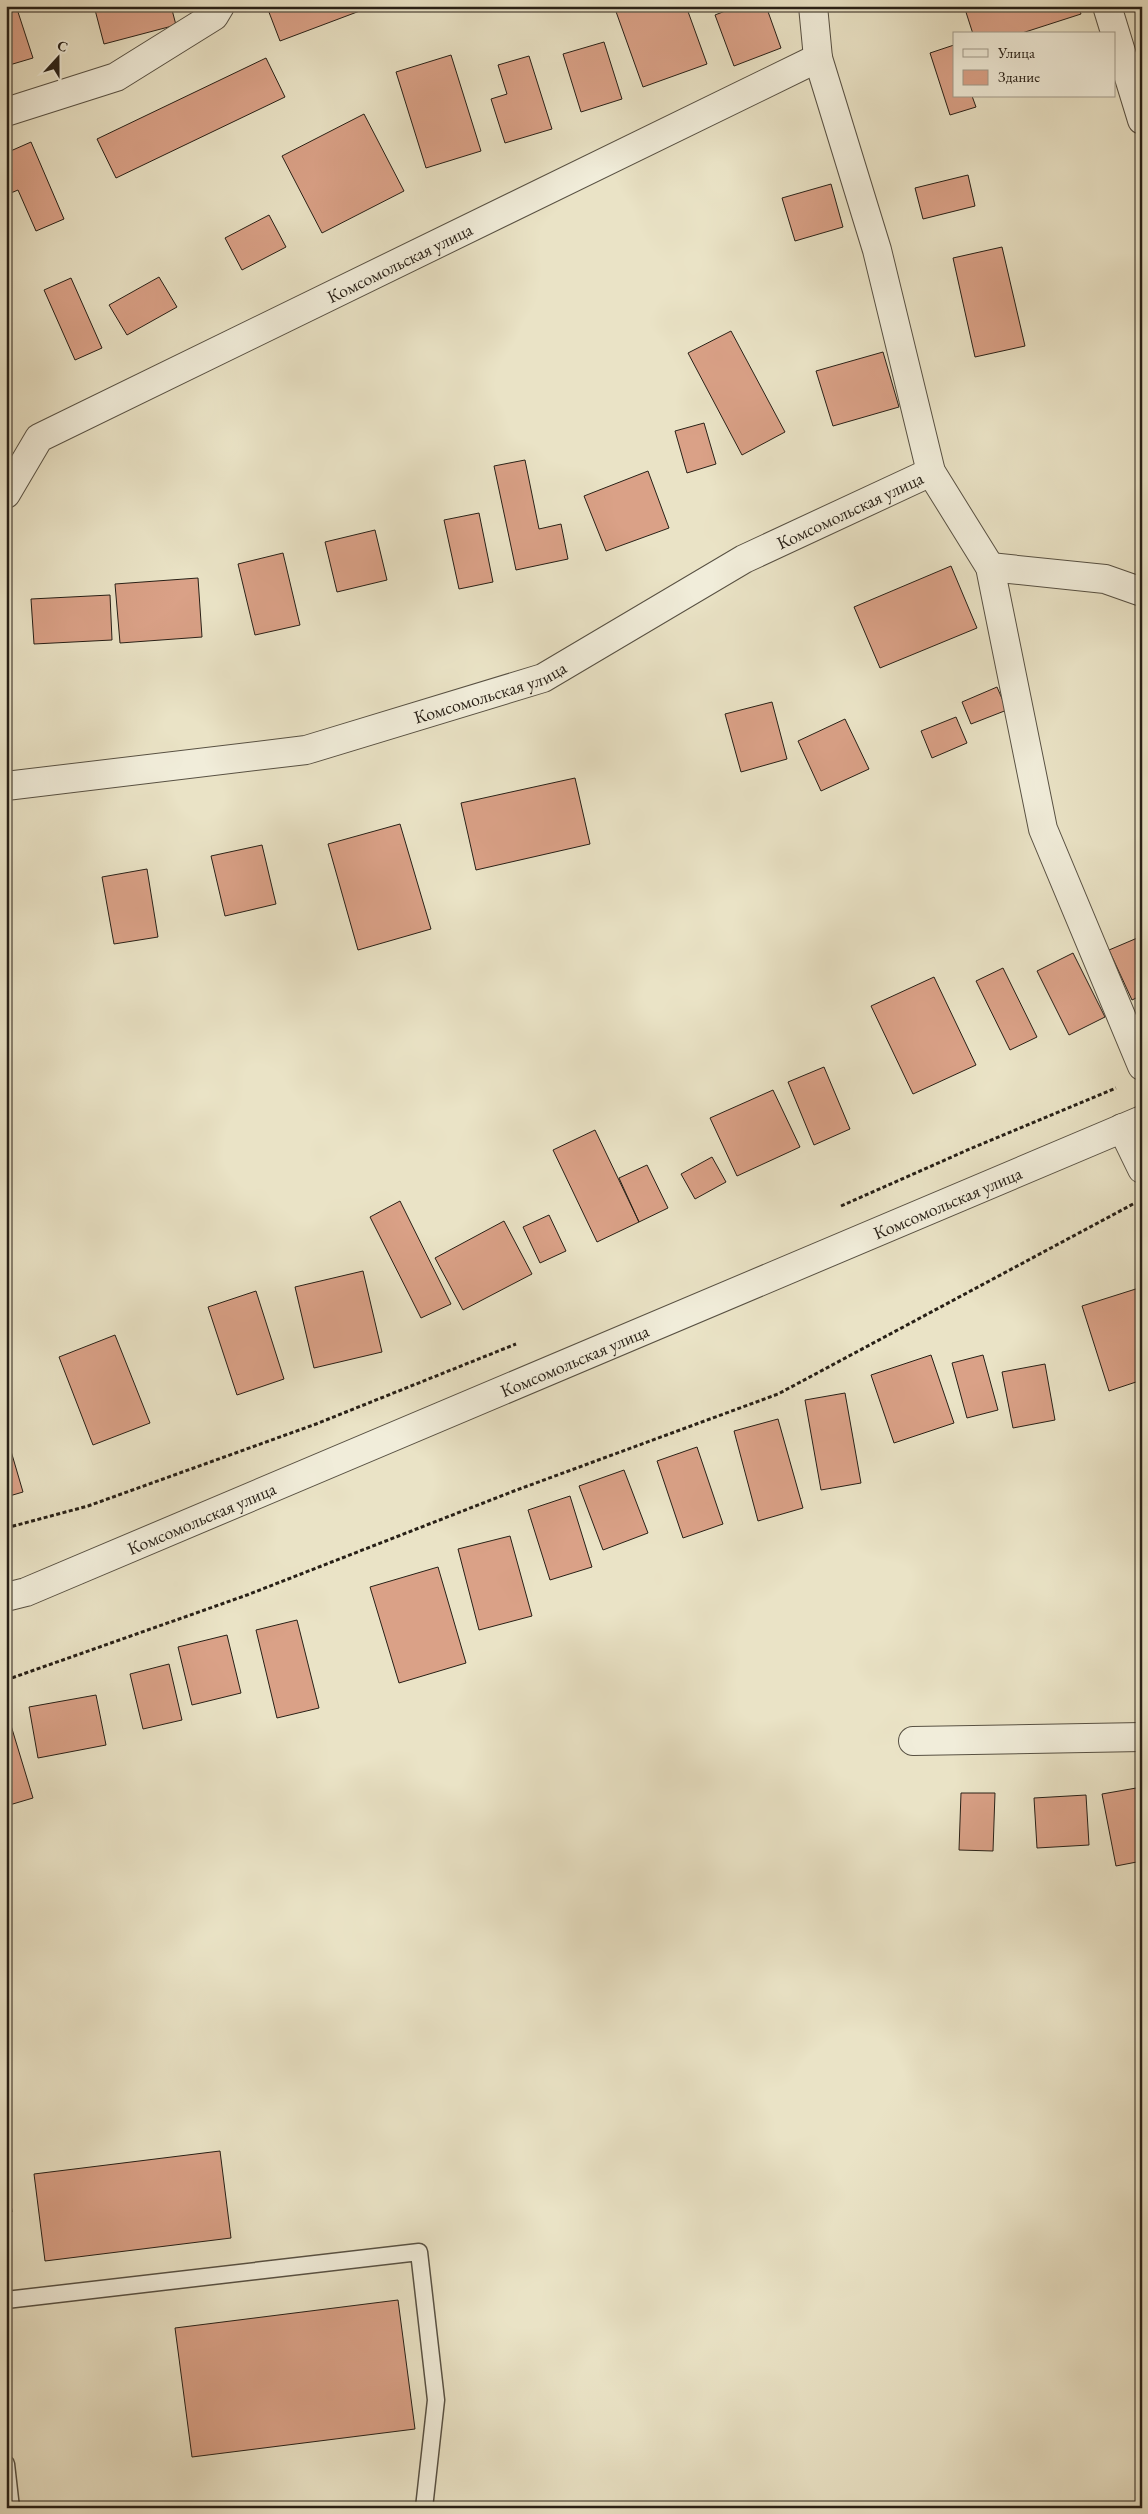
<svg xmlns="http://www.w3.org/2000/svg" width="1148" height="2514" font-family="'EB Garamond',serif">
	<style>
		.building { fill: #daa187; stroke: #282017 }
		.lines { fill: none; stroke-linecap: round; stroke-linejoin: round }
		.lane-casing { stroke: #585143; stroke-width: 19 }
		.street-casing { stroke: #585143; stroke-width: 30 }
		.path { stroke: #282017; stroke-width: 3; stroke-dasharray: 4 2.5; stroke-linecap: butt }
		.lane { stroke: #f1edda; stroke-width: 16 }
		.street { stroke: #f1edda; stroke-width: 28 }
		.labels { text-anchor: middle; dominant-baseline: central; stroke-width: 4.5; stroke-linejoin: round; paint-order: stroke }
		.street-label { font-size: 18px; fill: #282017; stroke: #f1edda }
	</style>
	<rect width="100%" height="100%" fill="#eae3c6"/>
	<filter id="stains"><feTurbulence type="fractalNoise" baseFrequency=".004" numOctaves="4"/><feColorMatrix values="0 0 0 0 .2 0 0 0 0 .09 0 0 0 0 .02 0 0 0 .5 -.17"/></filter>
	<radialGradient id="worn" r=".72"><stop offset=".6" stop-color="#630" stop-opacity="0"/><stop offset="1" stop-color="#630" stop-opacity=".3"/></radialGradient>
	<path class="building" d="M94,6H171L176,25L104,44Z
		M269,6H373L280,41L267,7Z
		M614,6H686L707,64L643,87Z
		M738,6H766L781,48L734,66L715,15Z
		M964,6H1078L1081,14L1019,34H973Z
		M17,9L33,58L6,66V12Z
		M604,42L622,99L581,112L563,54Z
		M954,45V96H972L976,107L950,115L930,53Z
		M451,55L481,151L426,168L396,72Z
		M529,56L552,129L505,143L491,99L507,94L498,65Z
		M266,58L285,97L116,178L97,139Z
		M364,114L404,191L322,233L282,156Z
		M31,142L64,219L36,231L18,190L6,195V153Z
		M968,175L975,206L923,219L915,188Z
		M831,184L843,227L795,241L782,198Z
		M269,215L286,247L242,270L225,238Z
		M1002,247L1025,346L975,357L953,258Z
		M159,277L177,307L127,335L109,305Z
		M71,278L102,348L75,360L44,290Z
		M731,331L785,432L742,455L688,353Z
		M883,352L899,407L833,426L816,371Z
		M704,423L716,464L687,473L675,431Z
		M525,460L539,529L561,524L568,559L516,570L494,466Z
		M648,471L669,528L606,551L584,496Z
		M479,513L493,582L459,589L444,520Z
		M375,530L387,580L337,592L325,542Z
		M283,553L300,625L255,635L238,564Z
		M951,566L977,628L880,668L854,607Z
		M198,578L202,637L120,643L115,584Z
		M110,595L112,640L34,644L31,599Z
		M997,687L1007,710L971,724L962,702Z
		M772,702L787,759L741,772L725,714Z
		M956,717L967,743L932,758L921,731Z
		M845,719L869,769L821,791L798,741Z
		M575,778L590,844L476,870L461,803Z
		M400,824L431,929L358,950L328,844Z
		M262,845L276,904L225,916L211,856Z
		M147,869L158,937L114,944L102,877Z
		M1142,936V995L1132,1000L1109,950Z
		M1073,953L1105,1017L1069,1035L1037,971Z
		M1003,968L1037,1037L1010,1050L976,981Z
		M934,977L976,1065L913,1094L871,1006Z
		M824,1067L850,1129L814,1145L788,1082Z
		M773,1090L800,1147L737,1176L710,1118Z
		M595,1130L639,1222L597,1242L553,1150Z
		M712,1157L726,1182L695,1199L681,1174Z
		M647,1165L668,1208L639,1222L619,1178Z
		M400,1201L451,1304L421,1318L370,1217Z
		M549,1215L566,1251L540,1263L523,1227Z
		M504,1221L532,1274L463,1310L435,1258Z
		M363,1271L382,1352L314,1368L295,1287Z
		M1142,1287V1380L1109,1391L1082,1306Z
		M256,1291L284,1379L237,1395L208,1307Z
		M115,1335L150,1423L93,1445L59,1357Z
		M931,1355L954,1423L894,1443L871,1375Z
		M983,1355L998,1410L967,1418L952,1363Z
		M1045,1364L1055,1420L1013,1428L1002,1372Z
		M845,1393L861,1483L821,1490L805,1400Z
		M778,1419L803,1508L758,1521L734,1431Z
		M6,1434L23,1492L6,1497Z
		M697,1447L723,1524L683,1538L657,1461Z
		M624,1470L648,1533L603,1550L579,1486Z
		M570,1496L592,1567L550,1580L528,1510Z
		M510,1536L532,1616L479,1630L458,1549Z
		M438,1567L466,1663L399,1683L370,1587Z
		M297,1620L319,1708L277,1718L256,1630Z
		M227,1635L241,1693L192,1705L178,1647Z
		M169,1664L182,1720L143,1729L130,1674Z
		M96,1695L106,1745L38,1758L29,1707Z
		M6,1709L33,1798L6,1806Z
		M1142,1787V1861L1116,1866L1102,1794Z
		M961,1793H995L993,1851L959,1850Z
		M1086,1795L1089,1845L1037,1848L1034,1798Z
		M220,2151L231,2238L45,2261L34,2174Z
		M6,2176H8L12,2212L6,2213Z
		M398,2300L415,2429L192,2457L175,2328Z"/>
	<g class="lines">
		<g class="lane-casing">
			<path id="lane" d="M6,2300L419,2252L436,2400L424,2508
				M6,2464L11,2508"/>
		</g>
		<g class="street-casing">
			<g id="street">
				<path d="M813,6L818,58L877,250L931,472L990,567L1043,829L1142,1066"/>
				<path d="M1107,6L1142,120"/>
				<path d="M6,112L116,77L214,16L220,6"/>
				<path id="s1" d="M6,494L39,438L818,58"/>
				<path d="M990,567L1105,579L1142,592"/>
				<path id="s2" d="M6,786L306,750L543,678L744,559L931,472"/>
				<path d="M1122,1128L1142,1169"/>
				<path id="s3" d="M6,1597L26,1592L1142,1120"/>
				<path d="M913,1741L1142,1737"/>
			</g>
		</g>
		<path class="path" d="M841,1206L972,1148L1116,1088
			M6,1528L88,1506L316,1424L516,1344
			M6,1680L247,1595L514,1491L778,1394L1135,1203"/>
		<use href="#lane" class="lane"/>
		<use href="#street" class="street"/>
	</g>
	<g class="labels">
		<g class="street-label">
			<text stroke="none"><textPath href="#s1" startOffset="466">Комсомольская улица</textPath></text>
			<text stroke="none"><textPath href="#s2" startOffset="900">Комсомольская улица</textPath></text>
			<text stroke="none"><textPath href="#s2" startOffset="495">Комсомольская улица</textPath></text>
			<text stroke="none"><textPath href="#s3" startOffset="1021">Комсомольская улица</textPath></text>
			<text stroke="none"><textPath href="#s3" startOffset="616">Комсомольская улица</textPath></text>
			<text stroke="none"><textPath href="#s3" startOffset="211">Комсомольская улица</textPath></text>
		</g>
	</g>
	<rect width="1148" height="2514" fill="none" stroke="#eae3c6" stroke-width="25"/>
	<rect x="8" y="8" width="1133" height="2499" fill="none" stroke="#282017" stroke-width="2.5"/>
	<rect x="12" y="12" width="1123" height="2489" fill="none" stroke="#282017"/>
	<rect x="953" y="32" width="162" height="65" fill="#f1edda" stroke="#a19b8c"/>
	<rect x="963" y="49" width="25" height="8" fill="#f1edda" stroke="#a19b8c"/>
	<text x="998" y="58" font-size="15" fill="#282017">Улица</text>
	<rect x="963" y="70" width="25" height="15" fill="#daa187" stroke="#a19b8c"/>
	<text x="998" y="82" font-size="15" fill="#282017">Здание</text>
	<g transform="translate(58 58) rotate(21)" stroke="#f1edda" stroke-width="4" paint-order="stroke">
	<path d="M0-4L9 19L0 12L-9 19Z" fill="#282017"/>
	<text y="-8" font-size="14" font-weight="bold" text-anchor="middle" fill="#282017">С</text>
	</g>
	<rect width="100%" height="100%" filter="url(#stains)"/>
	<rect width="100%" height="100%" fill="url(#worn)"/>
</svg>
